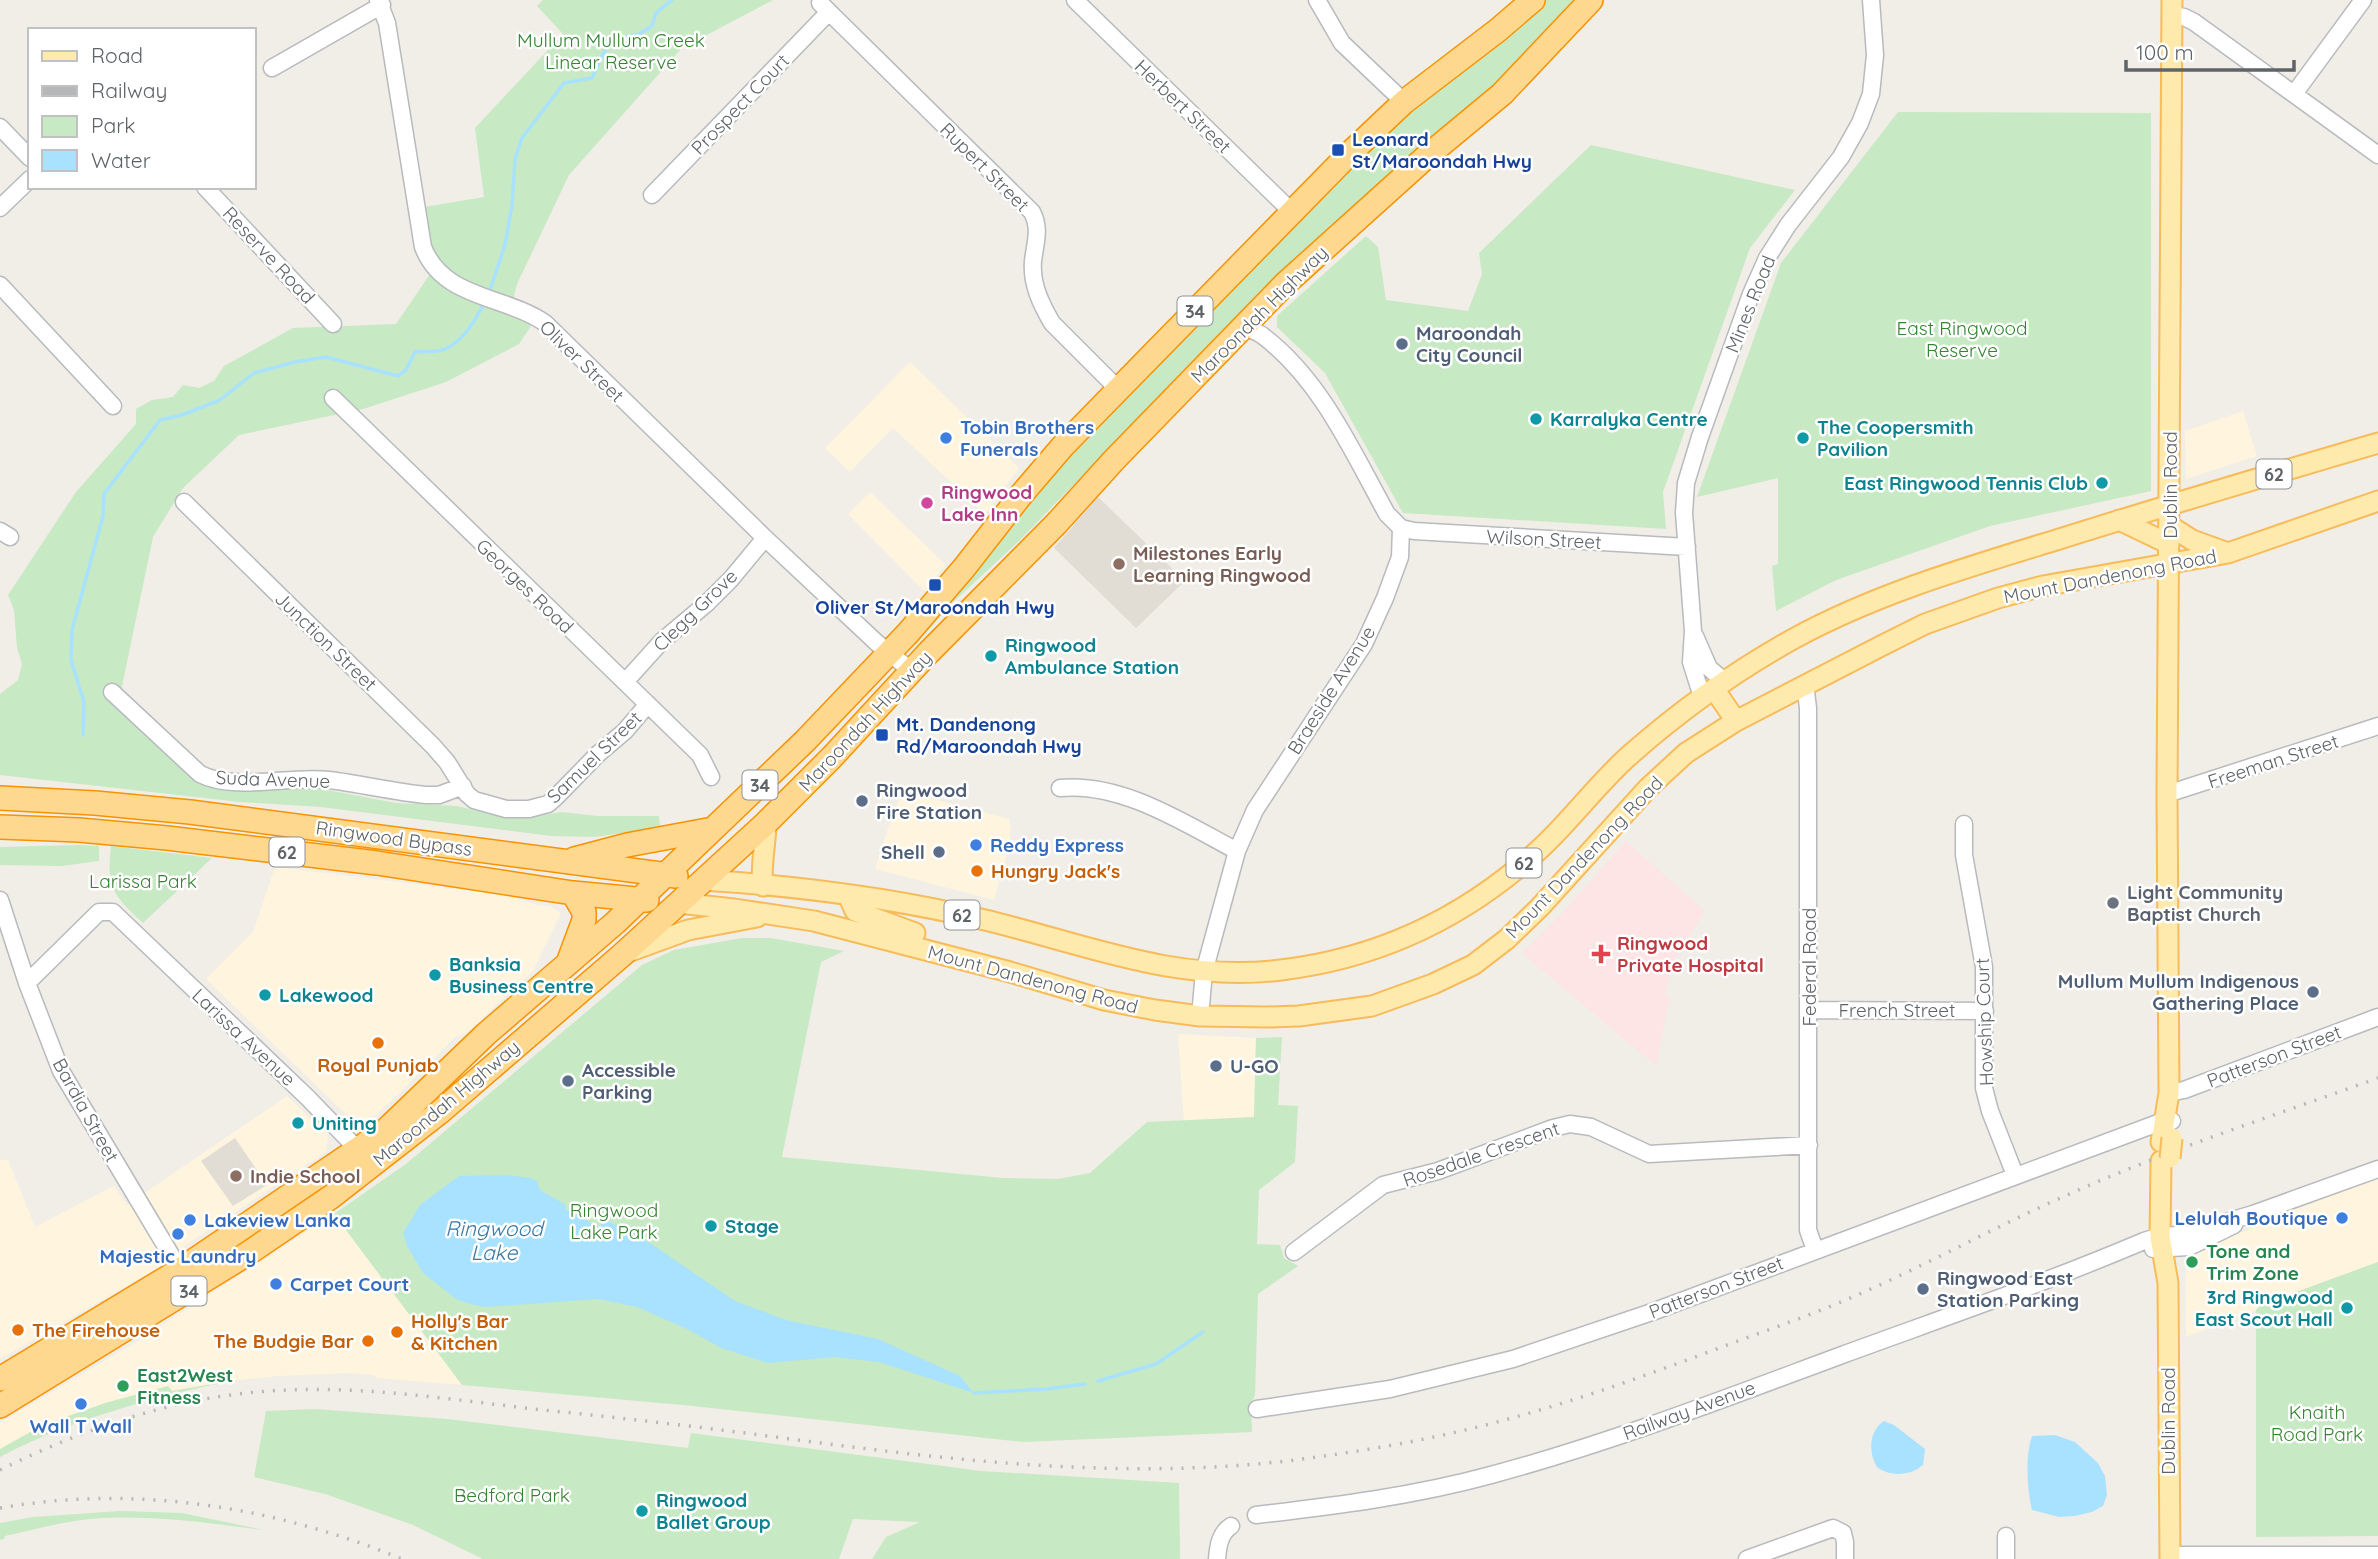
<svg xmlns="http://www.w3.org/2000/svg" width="2378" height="1559" font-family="Quicksand,sans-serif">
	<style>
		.commercial { fill: #fff4de }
		.education { fill: #e1ddd5 }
		.medical { fill: #fde4e5 }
		.green { fill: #c7e9c3 }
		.water { fill: #a9e2ff }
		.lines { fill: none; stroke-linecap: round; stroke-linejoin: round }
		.stream { stroke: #a9e2ff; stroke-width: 3.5 }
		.minor-casing { stroke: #b7babe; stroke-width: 19 }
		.major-casing { stroke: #f8bb5a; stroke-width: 23 }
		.highway-casing { stroke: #f89200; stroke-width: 26 }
		.minor { stroke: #fff; stroke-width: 16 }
		.major { stroke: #ffeaae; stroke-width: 19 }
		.highway { stroke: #ffd890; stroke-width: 23 }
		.rail { stroke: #b6b7b8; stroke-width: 3.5; stroke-dasharray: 2 9; stroke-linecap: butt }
		.major-bridge-casing { stroke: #f8bb5a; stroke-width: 23; stroke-linecap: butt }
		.major-bridge { stroke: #ffeaae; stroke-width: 19 }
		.transit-dot { fill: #1a4fb4; stroke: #fff; stroke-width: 2.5 }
		.service-dot { fill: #5c6f8a; stroke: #fff; stroke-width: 2.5 }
		.culture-dot { fill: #0f9aa8; stroke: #fff; stroke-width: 2.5 }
		.shop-dot { fill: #3f7fe0; stroke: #fff; stroke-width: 2.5 }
		.hotel-dot { fill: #d1479c; stroke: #fff; stroke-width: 2.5 }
		.education-dot { fill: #8d6e63; stroke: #fff; stroke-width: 2.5 }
		.food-dot { fill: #e8710a; stroke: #fff; stroke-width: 2.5 }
		.worship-dot { fill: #6b7280; stroke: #fff; stroke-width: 2.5 }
		.health-dot { fill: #e0444e; stroke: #fff; stroke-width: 2.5 }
		.leisure-dot { fill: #2e9e5b; stroke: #fff; stroke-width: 2.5 }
		.labels { text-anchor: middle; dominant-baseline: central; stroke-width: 5; stroke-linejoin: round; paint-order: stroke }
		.shield { fill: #fff; stroke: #8e9295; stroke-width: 2 }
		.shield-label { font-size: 18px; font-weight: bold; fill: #5e6468 }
		.park-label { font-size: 19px; fill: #358431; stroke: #fff }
		.street-label { font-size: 19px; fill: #5e6468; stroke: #fff }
		.transit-label { font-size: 19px; font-weight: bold; fill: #164399; stroke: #fff; text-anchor: start }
		.service-label { font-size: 19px; font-weight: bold; fill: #4e5e75; stroke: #fff; text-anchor: start }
		.culture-label { font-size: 19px; font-weight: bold; fill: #0d838f; stroke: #fff; text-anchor: start }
		.shop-label { font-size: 19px; font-weight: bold; fill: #366cbe; stroke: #fff; text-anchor: start }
		.hotel-label { font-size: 19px; font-weight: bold; fill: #b23c85; stroke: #fff; text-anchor: start }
		.education-label { font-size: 19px; font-weight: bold; fill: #785e54; stroke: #fff; text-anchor: start }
		.food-label { font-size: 19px; font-weight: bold; fill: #c56008; stroke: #fff; text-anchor: start }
		.worship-label { font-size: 19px; font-weight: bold; fill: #5b616d; stroke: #fff; text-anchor: start }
		.health-label { font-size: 19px; font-weight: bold; fill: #be3a42; stroke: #fff; text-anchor: start }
		.leisure-label { font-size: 19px; font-weight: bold; fill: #27864d; stroke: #fff; text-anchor: start }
		.water-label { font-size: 21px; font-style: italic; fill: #3b79a5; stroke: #fff }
	</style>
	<rect width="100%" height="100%" fill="#f1eee7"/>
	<path class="commercial" d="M910,362L1019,468L985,514L893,428L850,472L825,448Z
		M2243,411L2257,456L2186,479L2185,431Z
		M870,492L946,565L924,591L848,514Z
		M903,791L1010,819V843L994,900L875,869L890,822Z
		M275,867L506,895L536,905L550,906L561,913L533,971L469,1031L454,1038L400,1093L364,1125H357L206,979L253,932Z
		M1178,1034L1256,1038L1254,1117L1184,1122Z
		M287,1096L328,1135L326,1152L181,1248L161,1266L0,1359V1160H8L35,1227L114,1186L127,1205Z
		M2378,1176V1262L2261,1305L2256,1310L2186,1337V1253L2251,1229L2263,1218Z
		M334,1214L462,1385L376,1378L374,1375L348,1373L278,1376L230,1381L171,1391L43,1425L0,1449V1423L138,1341Z"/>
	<path class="education" d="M1098,497L1185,581L1136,628L1054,548Z
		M235,1138L267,1185L233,1206L201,1161Z"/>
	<path class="medical" d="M1626,841L1705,911L1673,962L1665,995L1670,996L1656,1066L1522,953L1556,920Z"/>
	<path class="green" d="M543,0H773L682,48L569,175L517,284L513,300C483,289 440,281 430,245C427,233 426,219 424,207L484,197L475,128L563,34L537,6Z
		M1544,0H1578L1494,86L1242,311L1019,541L950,605L916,645L912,643L1051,473L1312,203L1439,84L1535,10Z
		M1898,112L2151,113V491L1990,526L1836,580L1776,611L1772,566L1778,564V478L1697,497L1781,263Z
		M1591,145L1795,190L1750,248L1663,492L1666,529L1403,513L1325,373L1277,327V316L1366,236L1378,247L1386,300L1468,311L1482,274L1479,253Z
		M430,274L448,291L533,323L519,344L446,382L363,409L239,435L183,488L153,537L121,691L113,699L198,783L257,788L322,789L396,803L457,806L498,816L527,818L561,812L598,816H659L660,827L596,837L551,836L321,807L240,802L0,775V694L18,680L22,664L17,648L14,610L8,595L76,492L136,424V409L152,400L173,397L183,385L199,388L214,381L224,366L293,328L396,324Z
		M78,845L99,846V861L62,866L0,865V847Z
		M111,846L212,858L143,923C114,896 106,888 111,846Z
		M742,938H771L844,951L821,962L782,1157L1003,1178L1058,1179L1090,1173L1147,1122L1254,1117L1256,1038L1282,1037L1278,1105L1298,1106L1295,1162L1259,1190L1257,1244L1280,1245L1284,1258L1298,1266L1258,1294L1255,1395L1251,1405L1252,1432L1023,1442L693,1406L462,1385L334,1214L406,1164L642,965L674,950Z
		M2378,1262V1536L2256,1537V1310L2261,1305Z
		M230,1381C151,1398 72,1419 0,1457V1449L43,1425L105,1403L168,1386L172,1391Z
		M315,1409L447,1419L688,1448L691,1433L981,1471L1179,1483L1180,1559H872L886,1537L920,1522L853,1519L839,1559H483L413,1525L379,1513L325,1494L254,1477L266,1411Z
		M121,1511L182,1513L264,1530C207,1523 148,1514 90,1519C61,1522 33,1530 5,1536L4,1539L0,1540V1523L33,1517Z"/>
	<path class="water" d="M505,1175L531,1178L537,1181L540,1190L566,1205L565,1209L599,1227L606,1220L650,1243L735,1301L786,1320L878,1339L960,1376L974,1393L879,1362L835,1357L768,1363L721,1348L689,1330L637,1307L598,1299L486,1307L470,1304L456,1299L423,1273L407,1246L403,1233L420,1205L459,1176Z
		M1884,1421L1894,1425L1925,1449L1923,1465C1910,1476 1890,1477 1877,1467C1868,1453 1869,1430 1884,1421Z
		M2055,1435L2075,1442L2098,1463L2105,1476L2107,1495L2103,1506L2092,1512L2075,1516L2059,1517L2032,1510C2027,1488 2025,1457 2032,1436Z"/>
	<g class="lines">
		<path class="stream" d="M489,293L505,245L512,205L515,159L522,138L564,83L592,78L605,50L620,38L639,34L652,26L656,13L672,0
			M83,735L84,702L71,660L72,630L103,516L104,494L160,420L182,415L220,400L254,373L295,362L326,357L398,376L406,370L415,352C423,351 431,352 438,351C459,348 476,320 484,303
			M1098,1381L1156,1364L1203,1332
			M974,1393L1046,1389L1085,1384"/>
		<g class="minor-casing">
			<path id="minor" d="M378,0L387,23L423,247C443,299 504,295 545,323L765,538L877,643L913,672
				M1075,0L1292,212
				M1317,0L1342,43L1404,102
				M820,3L1032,212C1041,229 1035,243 1033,261C1031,284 1041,304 1052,323L1118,389
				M2172,15L2184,17L2194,22L2378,155
				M272,68L382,5
				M2294,94L2363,0
				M0,127L30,158
				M205,187L333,324
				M652,195L828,13
				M0,208L30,179
				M0,285L113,406
				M333,398L700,755L711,777
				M184,502L433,746L447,762L467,794L474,800L506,809H529L548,804L556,797L598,754L625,731L648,704
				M1401,528L1414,531L1687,547
				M0,531L10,537
				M1695,636L1709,668L1724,681
				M625,682L662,641L706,604L731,579L765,538
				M1805,684L1808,708V1230L1815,1250
				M112,692L200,774C236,792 289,775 329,780C362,784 394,792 426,795H439L463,786
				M1702,697L1691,662L1693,631L1684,513L1686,483L1700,437L1751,294L1767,258L1788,225L1841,157L1860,123L1871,94L1875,55L1871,0
				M1060,788C1122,782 1184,823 1237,851
				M2167,794L2378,726
				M1964,824V855L1984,967V1088L1990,1111L2015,1175
				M0,900L27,983L61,1071L180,1270
				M27,983L99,912H113L308,1098L365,1157
				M1810,1010L1985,1011
				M1200,1016L1204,972L1237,851L1255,810L1364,644L1385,598L1400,557L1401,528L1387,514C1352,451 1321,380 1263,336C1257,331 1250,330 1243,327
				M2169,1093L2184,1090L2378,1017
				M2153,1249L2189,1247L2234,1225
				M1294,1252L1383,1185L1438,1171L1553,1128L1570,1124L1591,1127L1649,1154L1809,1145
				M1257,1409L1390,1389L1513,1359L1652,1312L2158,1123L2172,1121
				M1256,1515C1335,1506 1414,1496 1491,1475C1610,1443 1726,1398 1842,1355C1943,1318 2045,1283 2144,1241L2157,1237L2185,1234L2253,1214L2378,1169
				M2170,1555H2378
				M1217,1559C1218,1546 1220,1533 1231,1526
				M1747,1559L1833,1528L1843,1533L1845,1542V1559
				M2006,1559V1536"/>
		</g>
		<g class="major-casing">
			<path id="major" d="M2119,520L2169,544
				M2170,526L2192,540L2228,553
				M1714,689L1736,721
				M703,880C797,886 893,898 985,920C1085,944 1175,983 1281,970C1381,958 1468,916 1542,847C1573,818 1598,783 1631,754C1681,710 1737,670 1795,638C1876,594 1965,568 2053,541C2161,507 2269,475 2378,443
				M763,886C760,865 766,844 766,823
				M848,895L855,911L915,933
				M678,903L734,909L814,921L1010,972L1104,1000L1155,1010L1200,1016L1267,1017L1299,1016L1372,1006L1433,984L1473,965L1507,939L1540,907L1648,788L1686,753L1736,721L1883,645L1925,624L1998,598L2043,586L2228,553L2378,501
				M628,952L688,930L757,917
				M2161,1142L2169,1093L2167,794L2172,0
				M2161,1161L2160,1237L2168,1283L2170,1559"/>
		</g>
		<g class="highway-casing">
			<path id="highway" d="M0,798L95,803L190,812L676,876
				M0,827L79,830L167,838L377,863L573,893L647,900
				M574,859L627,845L713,829
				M568,963L584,920V912L573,893
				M0,1379L180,1270L386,1130L486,1034L616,922L805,741L908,633L964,568L1021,495L1062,447L1348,155L1404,102L1498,30L1533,0
				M0,1406L247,1254L331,1197L440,1112L622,955L766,823L832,757L929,652L1056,524L1114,460L1285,284L1426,157L1502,94L1591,0"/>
		</g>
		<use href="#minor" class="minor"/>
		<use href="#major" class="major"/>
		<use href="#highway" class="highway"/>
		<path class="rail" d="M0,1470C77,1432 161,1402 247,1393C346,1382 445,1399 543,1410C613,1417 683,1425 753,1434C932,1458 1114,1482 1295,1460C1373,1450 1451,1436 1526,1414C1590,1396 1652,1373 1714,1350C1764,1331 1815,1314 1864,1292C1932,1262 1997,1226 2065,1196C2167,1150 2273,1116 2378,1078
			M0,1508C136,1484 276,1507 402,1559"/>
		<g class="major-bridge-casing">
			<path id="major-bridge" d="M2170,1158L2172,1138"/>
		</g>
		<use href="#major-bridge" class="major-bridge"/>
	</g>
	<g class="transit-dot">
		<rect x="1331" y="143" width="14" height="14" rx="3.5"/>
		<rect x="928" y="578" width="14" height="14" rx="3.5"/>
		<rect x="875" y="728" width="14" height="14" rx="3.5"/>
	</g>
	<g class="service-dot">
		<circle cx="1402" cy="344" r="7"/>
		<circle cx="862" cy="801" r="7"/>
		<circle cx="939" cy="852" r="7"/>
		<circle cx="2313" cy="992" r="7"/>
		<circle cx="1216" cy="1066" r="7"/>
		<circle cx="568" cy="1081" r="7"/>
		<circle cx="1923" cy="1289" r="7"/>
	</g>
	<g class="culture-dot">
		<circle cx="1536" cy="419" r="7"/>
		<circle cx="1803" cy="438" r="7"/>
		<circle cx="2102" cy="483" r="7"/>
		<circle cx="991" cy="656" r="7"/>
		<circle cx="435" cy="975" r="7"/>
		<circle cx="265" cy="995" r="7"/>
		<circle cx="298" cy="1123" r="7"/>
		<circle cx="711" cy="1226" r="7"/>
		<circle cx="2347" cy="1308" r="7"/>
		<circle cx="642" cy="1511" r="7"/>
	</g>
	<g class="shop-dot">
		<circle cx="946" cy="438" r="7"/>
		<circle cx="976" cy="845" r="7"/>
		<circle cx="2342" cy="1218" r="7"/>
		<circle cx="190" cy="1220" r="7"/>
		<circle cx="178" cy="1234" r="7"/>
		<circle cx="276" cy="1284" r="7"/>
		<circle cx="81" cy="1404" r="7"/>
	</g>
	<circle class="hotel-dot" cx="927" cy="503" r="7"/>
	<g class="education-dot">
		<circle cx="1119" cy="564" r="7"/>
		<circle cx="236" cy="1176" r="7"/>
	</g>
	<g class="food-dot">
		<circle cx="977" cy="871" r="7"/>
		<circle cx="378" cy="1043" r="7"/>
		<circle cx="18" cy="1330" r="7"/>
		<circle cx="397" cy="1332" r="7"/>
		<circle cx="368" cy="1341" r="7"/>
	</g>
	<circle class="worship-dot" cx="2113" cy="903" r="7"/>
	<path class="health-dot" d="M1597.5 943.5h7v7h7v7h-7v7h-7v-7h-7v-7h7z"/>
	<g class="leisure-dot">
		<circle cx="2192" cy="1262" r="7"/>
		<circle cx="123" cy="1386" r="7"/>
	</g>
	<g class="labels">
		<g class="shield">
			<rect x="1177.5" y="296.5" width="35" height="29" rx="5"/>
			<rect x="2256.5" y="459.5" width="35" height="29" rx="5"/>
			<rect x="742.5" y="770.5" width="35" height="29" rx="5"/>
			<rect x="269.5" y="837.5" width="35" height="29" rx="5"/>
			<rect x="1506.5" y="848.5" width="35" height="29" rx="5"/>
			<rect x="944.5" y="900.5" width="35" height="29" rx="5"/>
			<rect x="171.5" y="1276.5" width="35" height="29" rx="5"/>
		</g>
		<g class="shield-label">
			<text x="1195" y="311">34</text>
			<text x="2274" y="474">62</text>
			<text x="760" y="785">34</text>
			<text x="287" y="852">62</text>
			<text x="1524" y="863">62</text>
			<text x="962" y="915">62</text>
			<text x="189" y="1291">34</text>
		</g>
		<g class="park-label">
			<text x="611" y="40">Mullum Mullum Creek<tspan x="611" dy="22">Linear Reserve</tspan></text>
			<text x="1962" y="328">East Ringwood<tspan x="1962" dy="22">Reserve</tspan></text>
			<text x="143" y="881">Larissa Park</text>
			<text x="614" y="1210">Ringwood<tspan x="614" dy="22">Lake Park</tspan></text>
			<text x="2317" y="1412">Knaith<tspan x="2317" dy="22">Road Park</tspan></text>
			<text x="512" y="1495">Bedford Park</text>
		</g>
		<g class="street-label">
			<text transform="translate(740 104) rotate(-46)">Prospect Court</text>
			<text transform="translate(1183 106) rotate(44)">Herbert Street</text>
			<text transform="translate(985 167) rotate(45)">Rupert Street</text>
			<text transform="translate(269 255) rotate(47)">Reserve Road</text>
			<text transform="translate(1750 304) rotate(-68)">Mines Road</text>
			<text transform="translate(1259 314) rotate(-45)">Maroondah Highway</text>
			<text transform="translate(582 361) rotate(44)">Oliver Street</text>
			<text transform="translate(2170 485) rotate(-90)">Dublin Road</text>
			<text transform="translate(1544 539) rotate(3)">Wilson Street</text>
			<text transform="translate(2110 576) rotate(-11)">Mount Dandenong Road</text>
			<text transform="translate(525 586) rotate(44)">Georges Road</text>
			<text transform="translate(695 610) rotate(-44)">Clegg Grove</text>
			<text transform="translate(326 641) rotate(44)">Junction Street</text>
			<text transform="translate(1331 690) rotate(-58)">Braeside Avenue</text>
			<text transform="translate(865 721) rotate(-47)">Maroondah Highway</text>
			<text transform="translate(594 757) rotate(-44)">Samuel Street</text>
			<text transform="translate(2273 761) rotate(-18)">Freeman Street</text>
			<text transform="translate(273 779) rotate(2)">Suda Avenue</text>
			<text transform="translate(394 838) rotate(8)">Ringwood Bypass</text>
			<text transform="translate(1584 857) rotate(-46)">Mount Dandenong Road</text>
			<text transform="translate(1809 967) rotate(-90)">Federal Road</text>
			<text transform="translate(1033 979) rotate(15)">Mount Dandenong Road</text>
			<text x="1897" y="1010">French Street</text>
			<text transform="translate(1984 1022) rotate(-92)">Howship Court</text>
			<text transform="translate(244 1037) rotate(43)">Larissa Avenue</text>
			<text transform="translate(2274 1056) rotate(-21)">Patterson Street</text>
			<text transform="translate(446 1103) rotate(-40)">Maroondah Highway</text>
			<text transform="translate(86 1110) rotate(61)">Bardia Street</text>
			<text transform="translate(1481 1154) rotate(-19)">Rosedale Crescent</text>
			<text transform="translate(1716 1287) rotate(-21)">Patterson Street</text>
			<text transform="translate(1689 1410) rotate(-20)">Railway Avenue</text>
			<text transform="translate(2168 1421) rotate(-90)">Dublin Road</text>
		</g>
		<g class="transit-label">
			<text x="1352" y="139">Leonard<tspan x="1352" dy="22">St/Maroondah Hwy</tspan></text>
			<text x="935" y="607" text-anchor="middle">Oliver St/Maroondah Hwy</text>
			<text x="896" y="724">Mt. Dandenong<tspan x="896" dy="22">Rd/Maroondah Hwy</tspan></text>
		</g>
		<g class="service-label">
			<text x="1416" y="333">Maroondah<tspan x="1416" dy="22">City Council</tspan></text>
			<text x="876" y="790">Ringwood<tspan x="876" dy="22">Fire Station</tspan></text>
			<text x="925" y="852" text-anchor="end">Shell</text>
			<text x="2299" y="981" text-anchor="end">Mullum Mullum Indigenous<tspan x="2299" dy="22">Gathering Place</tspan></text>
			<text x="1230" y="1066">U-GO</text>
			<text x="582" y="1070">Accessible<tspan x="582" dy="22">Parking</tspan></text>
			<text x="1937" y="1278">Ringwood East<tspan x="1937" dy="22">Station Parking</tspan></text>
		</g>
		<g class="culture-label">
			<text x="1550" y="419">Karralyka Centre</text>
			<text x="1817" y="427">The Coopersmith<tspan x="1817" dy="22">Pavilion</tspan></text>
			<text x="2088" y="483" text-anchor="end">East Ringwood Tennis Club</text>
			<text x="1005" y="645">Ringwood<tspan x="1005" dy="22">Ambulance Station</tspan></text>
			<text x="449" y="964">Banksia<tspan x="449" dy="22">Business Centre</tspan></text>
			<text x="279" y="995">Lakewood</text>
			<text x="312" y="1123">Uniting</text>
			<text x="725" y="1226">Stage</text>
			<text x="2333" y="1297" text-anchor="end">3rd Ringwood<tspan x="2333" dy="22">East Scout Hall</tspan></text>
			<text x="656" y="1500">Ringwood<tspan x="656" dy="22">Ballet Group</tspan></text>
		</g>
		<g class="shop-label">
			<text x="960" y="427">Tobin Brothers<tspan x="960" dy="22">Funerals</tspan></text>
			<text x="990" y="845">Reddy Express</text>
			<text x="2328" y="1218" text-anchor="end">Lelulah Boutique</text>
			<text x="204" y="1220">Lakeview Lanka</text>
			<text x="178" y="1256" text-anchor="middle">Majestic Laundry</text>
			<text x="290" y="1284">Carpet Court</text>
			<text x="81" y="1426" text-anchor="middle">Wall T Wall</text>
		</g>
		<g class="hotel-label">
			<text x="941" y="492">Ringwood<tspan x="941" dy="22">Lake Inn</tspan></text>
		</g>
		<g class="education-label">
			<text x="1133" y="553">Milestones Early<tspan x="1133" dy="22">Learning Ringwood</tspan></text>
			<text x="250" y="1176">Indie School</text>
		</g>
		<g class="food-label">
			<text x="991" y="871">Hungry Jack's</text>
			<text x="378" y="1065" text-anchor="middle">Royal Punjab</text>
			<text x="411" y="1321">Holly's Bar<tspan x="411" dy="22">&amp; Kitchen</tspan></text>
			<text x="32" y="1330">The Firehouse</text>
			<text x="354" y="1341" text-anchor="end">The Budgie Bar</text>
		</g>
		<g class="worship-label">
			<text x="2127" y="892">Light Community<tspan x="2127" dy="22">Baptist Church</tspan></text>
		</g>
		<g class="health-label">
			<text x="1617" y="943">Ringwood<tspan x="1617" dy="22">Private Hospital</tspan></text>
		</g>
		<g class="leisure-label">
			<text x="2206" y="1251">Tone and<tspan x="2206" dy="22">Trim Zone</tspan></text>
			<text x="137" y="1375">East2West<tspan x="137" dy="22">Fitness</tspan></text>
		</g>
		<g class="water-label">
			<text x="494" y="1228">Ringwood<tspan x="494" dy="24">Lake</tspan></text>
		</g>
	</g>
	<rect x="28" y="28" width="228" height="161" fill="#ffffff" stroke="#bfc1c3" stroke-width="2"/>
	<rect x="42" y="51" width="35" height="10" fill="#ffeaae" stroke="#bfc1c3" stroke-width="2"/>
	<text x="91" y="63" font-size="21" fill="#5e6468">Road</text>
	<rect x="42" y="86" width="35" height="10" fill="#b6b7b8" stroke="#bfc1c3" stroke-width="2"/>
	<text x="91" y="98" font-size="21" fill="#5e6468">Railway</text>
	<rect x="42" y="116" width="35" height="21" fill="#c7e9c3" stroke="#bfc1c3" stroke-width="2"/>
	<text x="91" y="133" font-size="21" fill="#5e6468">Park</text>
	<rect x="42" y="150" width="35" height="21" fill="#a9e2ff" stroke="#bfc1c3" stroke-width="2"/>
	<text x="91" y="168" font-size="21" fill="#5e6468">Water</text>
	<path d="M2126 60v10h168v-10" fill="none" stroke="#5e6468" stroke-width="3.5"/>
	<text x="2136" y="60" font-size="21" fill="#5e6468" stroke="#ffffff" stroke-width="5" paint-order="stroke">100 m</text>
</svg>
